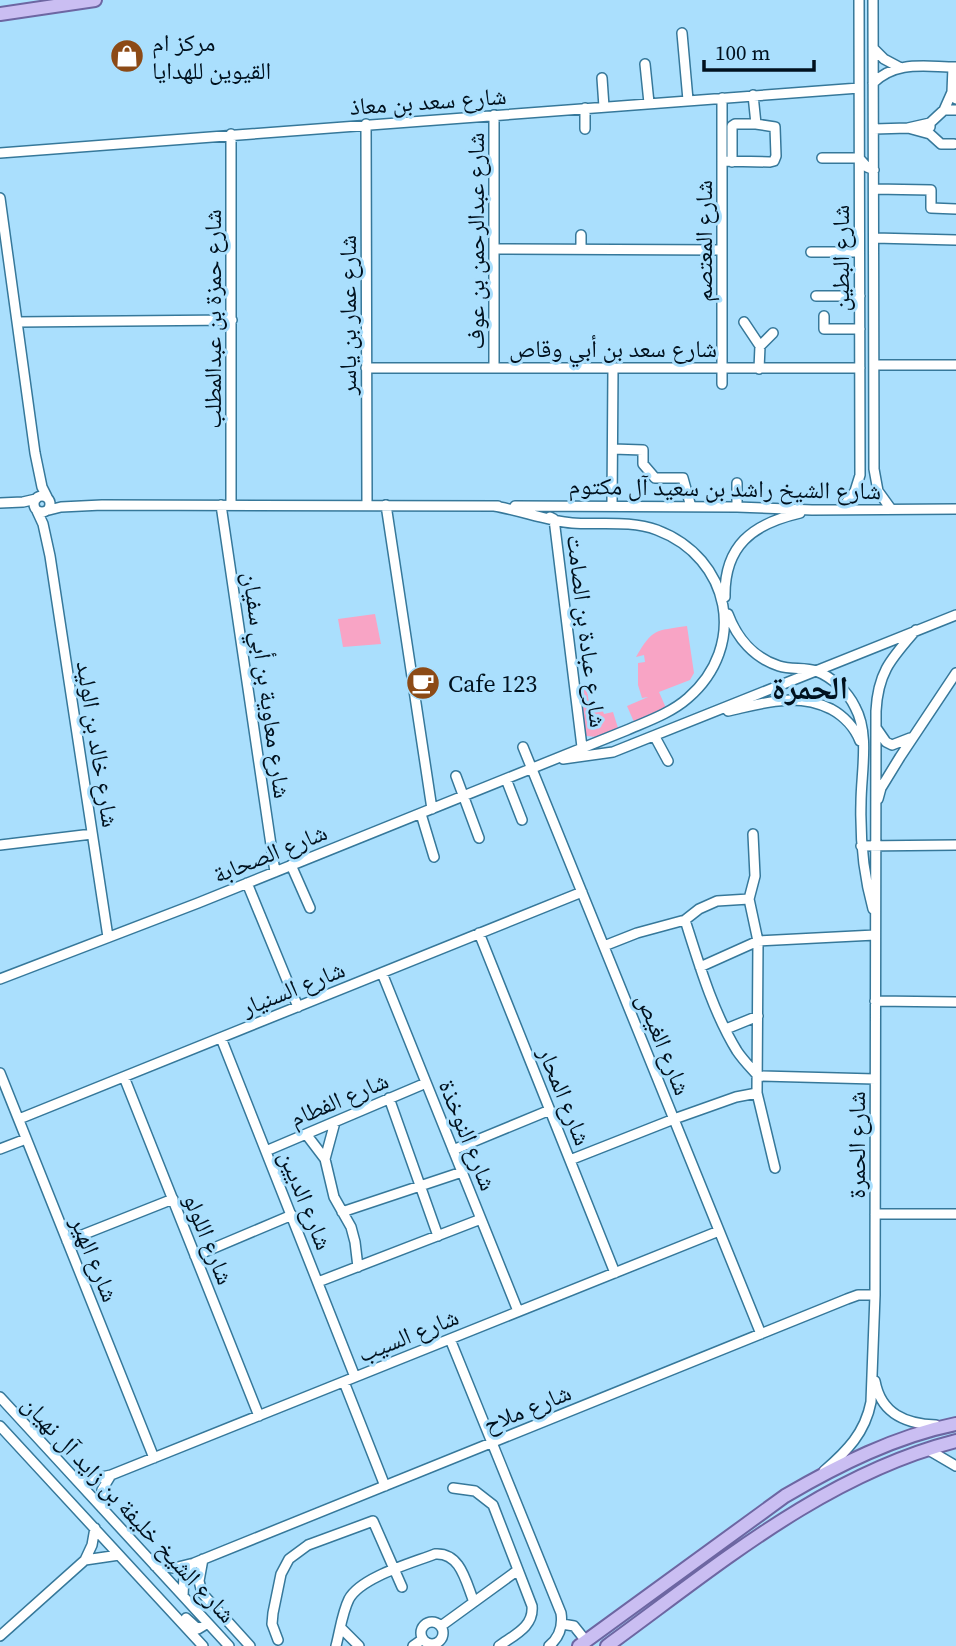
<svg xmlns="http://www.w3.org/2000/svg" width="956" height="1646" font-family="'Source Serif 4','Noto Naskh Arabic',serif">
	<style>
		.green { fill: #f8a4c5 }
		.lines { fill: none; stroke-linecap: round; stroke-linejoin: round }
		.minor-casing { stroke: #36789a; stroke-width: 12 }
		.major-casing { stroke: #6d66a2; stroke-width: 16 }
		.minor { stroke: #fff; stroke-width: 9 }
		.major { stroke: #cabef2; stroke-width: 12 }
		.labels { text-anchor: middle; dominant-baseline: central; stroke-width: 6; stroke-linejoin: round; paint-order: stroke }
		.poi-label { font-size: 24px; fill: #00111e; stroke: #aadffd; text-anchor: start }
		.street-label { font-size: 24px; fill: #00111e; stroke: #aadffd }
		.district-label { font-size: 32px; font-weight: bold; fill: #00111e; stroke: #aadffd }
	</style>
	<rect width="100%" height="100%" fill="#aadffd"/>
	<path class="green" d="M375,614L381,644L343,647L338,619Z
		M687,626L694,673L690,680L659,692L666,708L634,722L627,706L648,697L642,698L638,685V663L645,662L644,655L636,657C653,628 655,631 687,626Z
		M580,690H587L590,710L601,706L604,714L613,712L618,728L597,737L586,736Z"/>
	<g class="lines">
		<g class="minor-casing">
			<path id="minor" d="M873,0L874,469L878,491L891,509
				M682,33L688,100
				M873,48L884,59L899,67
				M645,64L649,103
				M602,78L604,107
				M873,83C897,60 925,67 956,67
				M952,92L953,67
				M753,95L756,124
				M585,108V129
				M944,110H956
				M494,115V367
				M930,123L908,128L930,134L941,144H954
				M366,124L367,505
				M930,127V123L944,110L952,92L956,99
				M874,129L908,128
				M0,153L859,88
				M822,158H859L867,167L874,170
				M722,161L770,162L774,161L776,156L775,127L756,124H735L732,126V162
				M874,189L931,190V208L956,209
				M0,198L35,453L42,487L47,497
				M874,238L956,240
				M495,249L721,250
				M581,249V235
				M811,252H859
				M816,296H860
				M824,316V329H860
				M17,322L232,320
				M744,322L760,346L773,333
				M874,365H956
				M366,368H860
				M759,369L760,346
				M722,384V98
				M613,449L643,450V464L655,478H683L691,507
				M34 504a8 8 0 1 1 16 0a8 8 0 1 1-16 0Z
				M0,503L23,502L36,499
				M221,505L275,872
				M231,505V134
				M386,505L432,809
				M612,505L613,368
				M515,506L737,507L812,510L956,509
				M737,507V483
				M49,510L61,507L102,505L498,506
				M841,510L855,491L860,475L859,0
				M37,511L43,524L50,556L108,937
				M550,517L554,519L582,747
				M725,597C724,546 752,524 800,513
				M728,614C737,638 754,658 779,666C791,670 805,667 816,671C832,677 848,692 855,707C870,734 861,773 861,803C860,839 863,873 873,909
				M728,711C764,703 796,692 831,709C844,716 855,728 860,741
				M877,729L886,742L892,745L910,738
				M655,737L668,761
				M523,747L761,1334
				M563,759L613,752L956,615
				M456,776L479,838
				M506,779L522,820
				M878,799L881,788L900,757L956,673
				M421,814L434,857
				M753,834L755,876L749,899L758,941L757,1093L775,1168
				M0,845L92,834
				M861,846L956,845
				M291,865L310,908
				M247,883L298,1007
				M685,920C699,964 713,1012 737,1051C743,1060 751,1068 758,1076L875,1079
				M479,933L615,1273
				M604,946L637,933L685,920L699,909L717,901L749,899
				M700,967L758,941L875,935
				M382,973L518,1311
				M0,979L198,903L627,730C648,721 671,713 688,698C748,646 731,558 657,530C630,520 600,525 572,523C548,521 519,510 494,506
				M875,1001L956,1002
				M726,1029L758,1016
				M221,1038L355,1377
				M0,1073L154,1458
				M124,1077L259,1416
				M389,1098L438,1236
				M19,1119L582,892
				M306,1134L325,1159L334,1197L351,1227L355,1242L358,1267
				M0,1149L26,1139
				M453,1150L550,1110
				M266,1151L426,1083
				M325,1159L335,1122
				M570,1160L674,1119L736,1097L757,1093
				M342,1212L462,1172
				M875,1214H956
				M67,1241L173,1199
				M195,1256L292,1215
				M318,1282L481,1219
				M450,1339L561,1613C563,1626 560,1637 549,1646
				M875,1381C881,1414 906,1424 936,1425
				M344,1382L385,1486
				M0,1397L229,1646
				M0,1426L203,1646
				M927,1449L956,1466
				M824,1471C847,1451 865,1433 871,1402L875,1295L876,711C878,672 891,659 916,630
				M78,1482L111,1475L719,1231
				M453,1488L475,1491L493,1505L532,1606C534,1627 514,1635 499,1646
				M102,1508V1490L111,1475
				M203,1559L199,1581L202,1593L250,1646
				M85,1560L119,1555
				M155,1566L174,1568L194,1563L847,1299L858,1295H875
				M183,1596L184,1575L194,1563
				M186,1618L198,1629L208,1623
				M421 1633a11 11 0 1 1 22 0a11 11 0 1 1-22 0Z
				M562,1624L574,1626L586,1641
				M441,1626L518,1570
				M341,1628L359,1646
				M0,1636L85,1560L92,1545L95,1528
				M278,1640L272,1624L273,1613L281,1574L289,1559L308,1545L373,1521L402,1587
				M336,1646C340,1631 342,1613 349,1599C361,1577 412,1563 435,1554C461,1552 466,1583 474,1602
				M413,1646L423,1639"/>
		</g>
		<g class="major-casing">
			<path id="major" d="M0,14L95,0
				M579,1646L785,1496C838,1465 896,1436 956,1424
				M607,1646C716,1567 823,1475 956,1441"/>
		</g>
		<use href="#minor" class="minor"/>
		<use href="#major" class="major"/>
	</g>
	<defs>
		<g id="shop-disc" transform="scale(1.75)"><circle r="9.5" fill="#8c4a16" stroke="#aadffd"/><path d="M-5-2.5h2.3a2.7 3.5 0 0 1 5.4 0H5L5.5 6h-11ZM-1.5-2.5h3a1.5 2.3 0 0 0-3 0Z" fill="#fff"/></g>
		<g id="cafe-disc" transform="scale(1.75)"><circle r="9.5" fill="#8c4a16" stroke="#aadffd"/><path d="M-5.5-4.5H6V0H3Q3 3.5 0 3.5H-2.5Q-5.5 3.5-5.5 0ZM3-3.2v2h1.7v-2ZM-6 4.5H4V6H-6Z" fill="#fff"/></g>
	</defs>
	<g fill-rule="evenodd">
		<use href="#shop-disc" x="127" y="56"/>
		<use href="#cafe-disc" x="423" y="683"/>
	</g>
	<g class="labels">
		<g class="poi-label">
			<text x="152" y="42">مركز ام<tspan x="152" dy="28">القيوين للهدايا</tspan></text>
			<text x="448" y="683">Cafe 123</text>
		</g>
		<g class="street-label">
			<text transform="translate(428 101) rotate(-4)">شارع سعد بن معاذ</text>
			<text transform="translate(475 241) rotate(-90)">شارع عبدالرحمن بن عوف</text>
			<text transform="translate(703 241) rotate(-90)">شارع المعتصم</text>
			<text transform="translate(840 258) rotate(-90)">شارع البطين</text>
			<text transform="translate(347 315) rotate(-90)">شارع عمار بن ياسر</text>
			<text transform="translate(212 319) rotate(-90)">شارع حمزة بن عبدالمطلب</text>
			<text x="613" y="348">شارع سعد بن أبي وقاص</text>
			<text transform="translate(725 488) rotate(1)">شارع الشيخ راشد بن سعيد آل مكتوم</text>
			<text transform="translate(587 631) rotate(83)">شارع عبادة بن الصامت</text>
			<text transform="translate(267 685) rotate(82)">شارع معاوية بن أبي سفيان</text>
			<text transform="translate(98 744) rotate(81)">شارع خالد بن الوليد</text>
			<text transform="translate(270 853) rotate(-22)">شارع الصحابة</text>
			<text transform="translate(293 988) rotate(-22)">شارع السنيار</text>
			<text transform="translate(664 1044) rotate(68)">شارع الغيص</text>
			<text transform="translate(565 1096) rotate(68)">شارع المحار</text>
			<text transform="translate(339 1099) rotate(-23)">شارع الفطام</text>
			<text transform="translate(468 1135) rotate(68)">شارع النوخذة</text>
			<text transform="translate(856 1145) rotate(-90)">شارع الحمرة</text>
			<text transform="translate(306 1200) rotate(68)">شارع الديين</text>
			<text transform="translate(209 1239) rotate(68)">شارع اللولو</text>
			<text transform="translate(95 1259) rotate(68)">شارع الهير</text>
			<text transform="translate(408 1335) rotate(-22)">شارع السيب</text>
			<text transform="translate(527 1408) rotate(-22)">شارع ملاح</text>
			<text transform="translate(129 1509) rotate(47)">شارع الشيخ خليفة بن زايد آل نهيان</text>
		</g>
		<g class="district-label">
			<text x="810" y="688">الحمرة</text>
		</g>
	</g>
	<path d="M704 60v10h110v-10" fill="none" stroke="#00111e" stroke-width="3.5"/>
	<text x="715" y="60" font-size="21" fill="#00111e" stroke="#aadffd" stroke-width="5" paint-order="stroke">100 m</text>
</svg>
